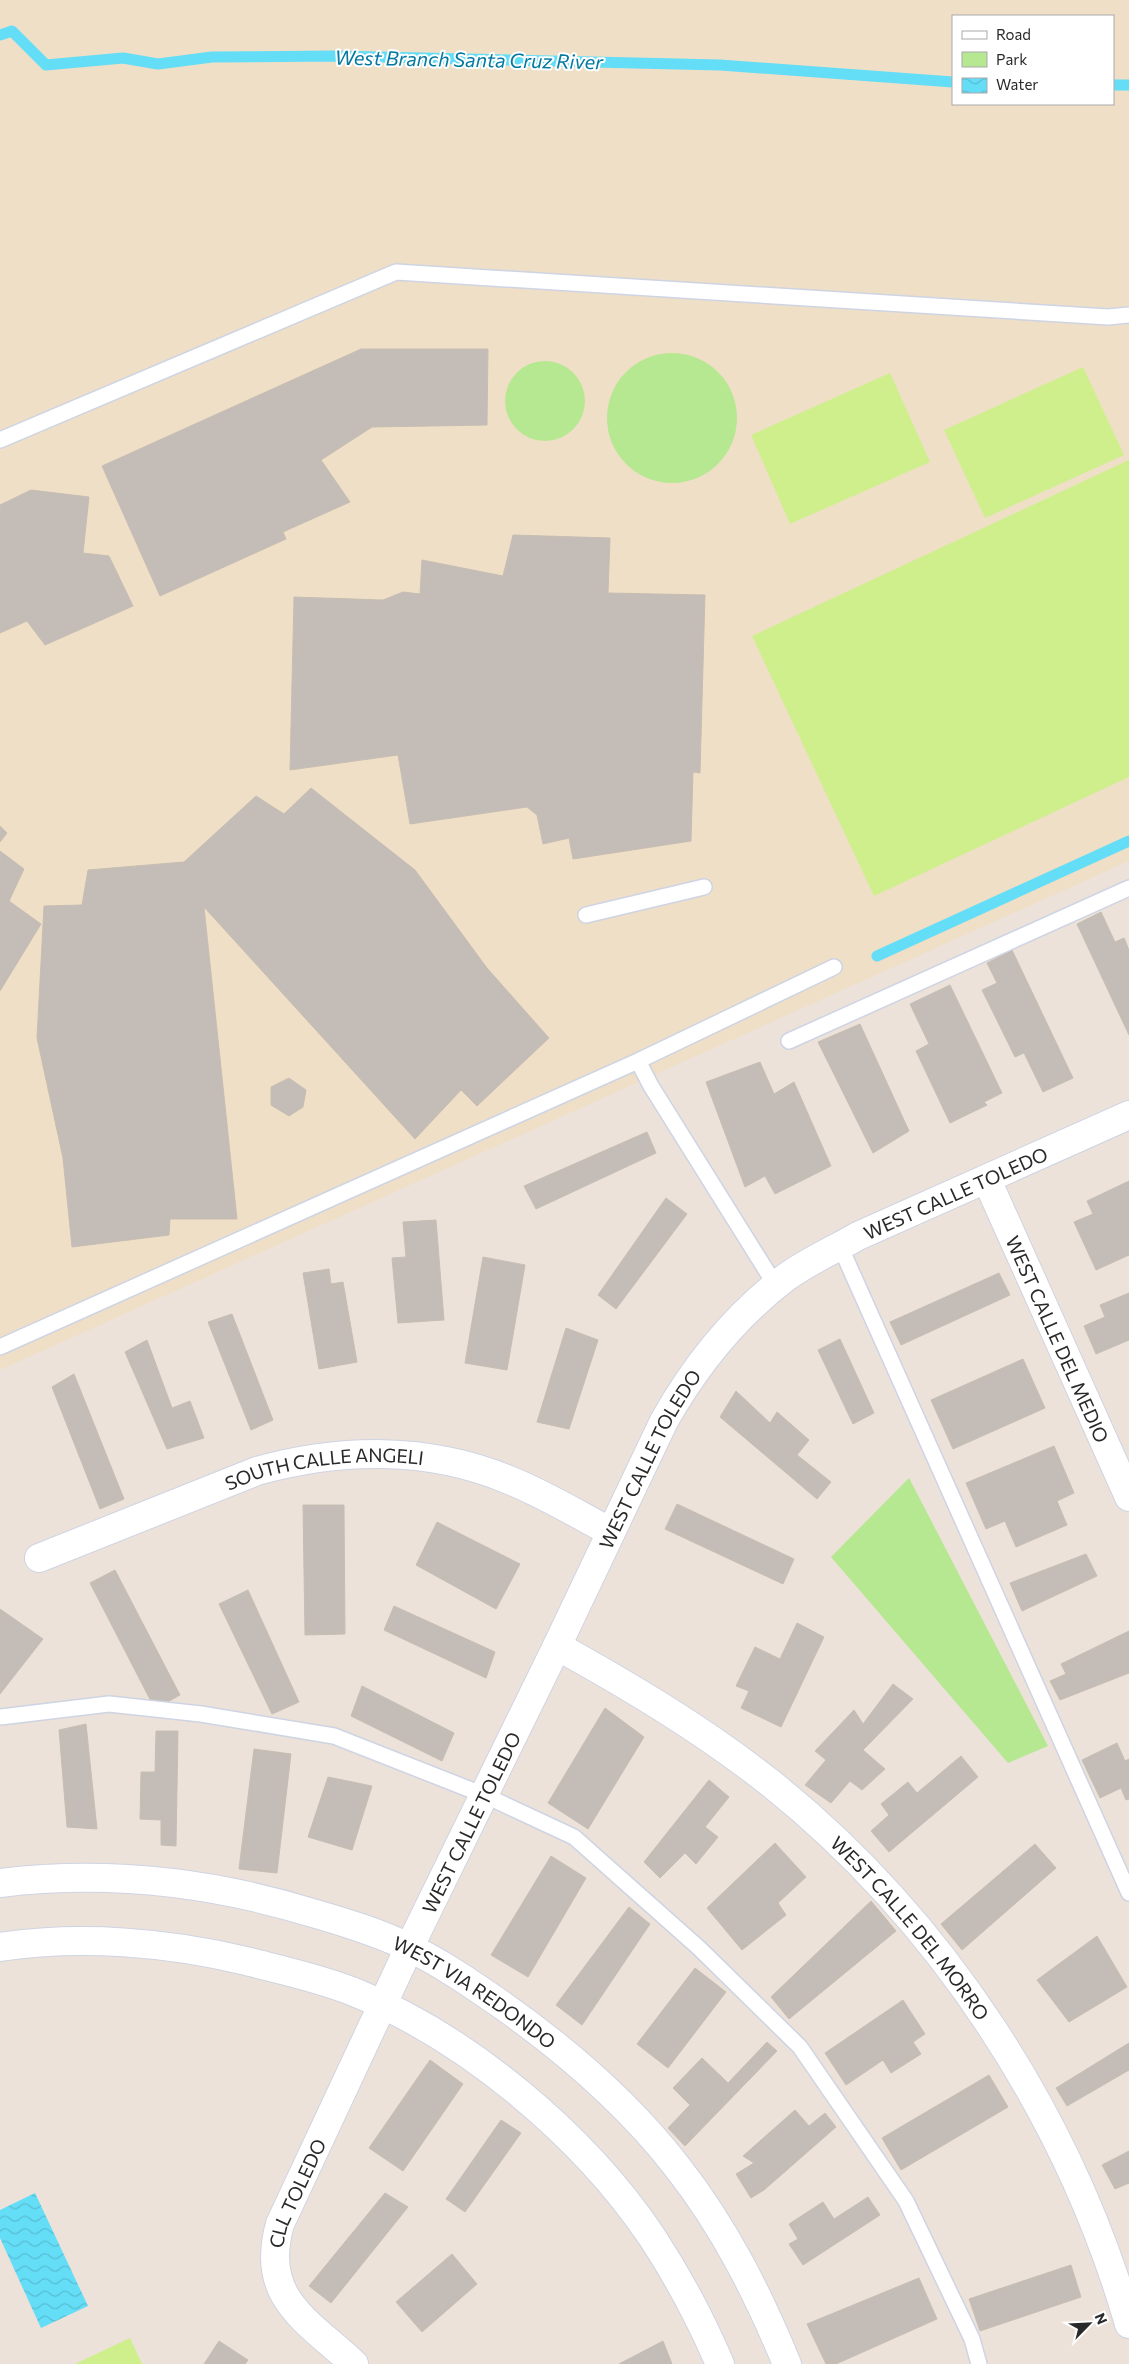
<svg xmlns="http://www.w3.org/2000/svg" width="1129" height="2364" font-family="Commissioner,sans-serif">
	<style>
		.education { fill: #efdfc7; fill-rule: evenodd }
		.park { fill: #b6e791 }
		.pitch { fill: #ceef8c }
		.water { fill: url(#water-waves) }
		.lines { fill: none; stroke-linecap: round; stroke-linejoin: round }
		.stream { stroke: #64ddf7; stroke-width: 11 }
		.building { fill: #c4bcb6; stroke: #c7beb3 }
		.service-casing { stroke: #ced4e3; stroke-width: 18 }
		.minor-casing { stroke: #ced4e3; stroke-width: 30 }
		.service { stroke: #fff; stroke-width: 15 }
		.minor { stroke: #fff; stroke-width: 28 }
		.labels { text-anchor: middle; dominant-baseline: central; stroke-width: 4; stroke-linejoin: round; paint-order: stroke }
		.street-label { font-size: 19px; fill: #292929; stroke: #fff }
		.water-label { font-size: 20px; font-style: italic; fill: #0479a1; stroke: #fff }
	</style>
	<defs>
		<pattern id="water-waves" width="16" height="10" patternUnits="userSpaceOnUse" patternTransform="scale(1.25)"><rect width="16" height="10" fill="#64ddf7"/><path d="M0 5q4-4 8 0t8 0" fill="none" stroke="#57bed4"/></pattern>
	</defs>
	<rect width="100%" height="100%" fill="#ece2d9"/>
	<path class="education" d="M0,0H1129V861L0,1370ZM953,16H1113V104H953Z"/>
	<path class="park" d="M607 418a65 65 0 1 1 130 0a65 65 0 1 1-130 0Z
		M505 401a40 40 0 1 1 80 0a40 40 0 1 1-80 0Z
		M909,1478L1048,1746L1008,1763L831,1557Z"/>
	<path class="pitch" d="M1083,367L1124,455L985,518L944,430Z
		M890,373L930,462L790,524L751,435Z
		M1129,460V777L874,896L752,636Z
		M130,2338L142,2364H75Z"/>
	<path class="water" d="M35,2193L88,2306L41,2328L0,2238V2210Z"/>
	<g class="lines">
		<path class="stream" d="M0,35L12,31L46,65L123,58L158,64L212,57L336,56L720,65L953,82
			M1113,85H1129
			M877,956L1129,841"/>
	</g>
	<path class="building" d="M361,349H488L487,425L372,427L321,460L350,502L283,532L286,539L160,596L102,466Z
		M31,490L89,497L83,553L109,556L133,606L45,645L27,621L0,633V505Z
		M513,535L610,538L608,593L705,595L700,773L693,772L691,841L573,859L569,838L543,844L537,815L527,807L410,824L398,755L290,770L294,597L383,600L403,592L420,594L422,560L503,576Z
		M311,788L415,870L487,968L549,1038L477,1106L461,1090L415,1139L204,907L237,1219H170L169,1235L72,1247L63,1158L37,1038L44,906L82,905L88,870L184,862L256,796L284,814Z
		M0,826L7,833L0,842Z
		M0,851L24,869L9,901L41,924L0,991Z
		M1101,912L1115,942L1124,938L1129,950V1035L1077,924Z
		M1012,950L1073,1078L1043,1092L1024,1053L1015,1057L982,990L997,983L987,963Z
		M950,985L1002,1093L984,1102L987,1105L950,1123L916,1051L929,1044L910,1004Z
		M860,1024L909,1131L873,1153L818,1042Z
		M760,1062L774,1094L794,1082L831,1166L775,1194L765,1176L745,1187L706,1082Z
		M289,1078L306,1090L303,1107L289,1116L271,1105V1087Z
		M647,1132L656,1153L536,1209L524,1186Z
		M1129,1181V1255L1096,1270L1074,1222L1093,1214L1087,1201Z
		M666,1198L687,1214L616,1309L598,1295Z
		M436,1220L444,1320L398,1323L392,1258L406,1257L403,1222Z
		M483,1257L525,1265L507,1370L465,1363Z
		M329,1269L331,1284L343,1282L357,1362L319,1369L303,1273Z
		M999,1273L1010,1295L901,1345L890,1322Z
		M1129,1293V1340L1096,1354L1084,1326L1105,1317L1100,1305Z
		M232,1314L273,1420L251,1430L208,1322Z
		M566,1328L598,1340L569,1429L537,1422Z
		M840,1339L874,1413L853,1424L818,1350Z
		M147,1340L172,1408L190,1401L204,1438L167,1449L125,1352Z
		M1023,1359L1045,1408L953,1449L931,1400Z
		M74,1374L124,1499L100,1509L52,1387Z
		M736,1391L770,1423L777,1412L809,1440L797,1455L831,1482L817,1499L720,1417Z
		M1054,1446L1074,1493L1057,1501L1067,1525L1016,1547L1005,1521L986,1529L966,1483Z
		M677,1504L794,1559L783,1584L665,1529Z
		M303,1505H344L345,1634L305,1635Z
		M437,1522L520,1564L496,1609L416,1565Z
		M1086,1554L1097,1576L1022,1611L1010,1583Z
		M115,1570L180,1695L155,1709L90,1583Z
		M248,1590L299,1702L272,1714L219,1604Z
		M394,1606L495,1652L486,1678L384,1630Z
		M0,1609L43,1639L0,1694Z
		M797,1623L824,1637L781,1727L741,1708L749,1691L736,1686L755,1647L780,1659Z
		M1129,1631V1673L1060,1700L1050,1681L1066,1674L1061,1664Z
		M893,1684L913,1699L863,1750L885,1769L862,1790L850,1781L831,1803L805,1785L826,1760L815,1751L854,1710L863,1724Z
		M362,1686L454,1733L442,1761L351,1716Z
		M605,1708L644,1737L588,1829L548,1803Z
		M86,1724L97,1829L67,1827L59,1730Z
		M156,1731H178L176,1846L161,1845V1820L140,1819L141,1772H155Z
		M1117,1743L1125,1761L1129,1759V1799L1126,1800L1121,1788L1100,1798L1082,1760Z
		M254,1749L291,1754L277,1873L239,1869Z
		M961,1756L978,1777L889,1852L871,1831L889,1815L881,1804L908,1782L917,1793Z
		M328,1777L372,1786L352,1850L308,1837Z
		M709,1780L729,1797L705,1827L718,1837L696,1864L685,1853L660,1878L644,1862Z
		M775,1843L806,1877L778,1903L786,1915L742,1950L707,1908Z
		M1035,1844L1056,1868L962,1950L941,1924Z
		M551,1856L586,1878L528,1977L491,1955Z
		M871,1901L896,1931L789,2019L771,1997Z
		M629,1907L650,1924L582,2025L556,2005Z
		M1097,1936L1127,1987L1069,2022L1037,1980Z
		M695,1968L726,1992L668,2068L637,2044Z
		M903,2000L925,2034L913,2042L921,2054L891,2073L883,2060L846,2085L825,2053Z
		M767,2042L777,2051L685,2146L668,2128L690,2105L673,2088L702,2058L728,2083Z
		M1129,2043V2070L1067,2106L1056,2088Z
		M430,2060L463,2084L403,2171L369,2148Z
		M989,2075L1008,2107L901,2170L882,2138Z
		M795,2110L809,2126L825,2113L836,2127L764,2190L751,2198L736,2174L754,2163L743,2156Z
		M501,2120L521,2133L465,2212L446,2199Z
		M1129,2151V2183L1115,2189L1102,2165Z
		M385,2193L408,2207L331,2303L309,2286Z
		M868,2197L880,2215L803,2265L789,2244L798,2239L789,2224L823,2202L834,2219Z
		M452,2254L477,2284L422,2332L396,2302Z
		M1071,2265L1081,2297L980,2331L969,2299Z
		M919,2278L937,2319L836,2364H826L807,2324Z
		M219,2341L248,2360L245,2364H204Z
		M663,2341L672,2364H619Z"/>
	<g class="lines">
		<g class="service-casing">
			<path id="service" d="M0,440L396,272L1108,317L1129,315
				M586,915L704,887
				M789,1041L1129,888
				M638,1061L834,967
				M840,1246L1129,1893
				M0,1347L638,1061L651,1086L776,1286
				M0,1717L109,1704L201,1714L334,1736L484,1795L574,1837L699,1948L800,2047L906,2201L972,2339L979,2364"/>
		</g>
		<g class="minor-casing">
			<g id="minor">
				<path id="s1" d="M987,1180L1129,1497"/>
				<path id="s2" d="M39,1558L257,1471C340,1448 428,1446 509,1480C544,1494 577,1514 611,1532"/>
				<path id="s3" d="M557,1646C631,1687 703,1730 769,1782C940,1918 1068,2114 1129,2324"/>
				<path id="s4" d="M0,1883C107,1870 213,1882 316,1914C347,1923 380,1933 410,1948C441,1963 470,1983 499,2003C566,2050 628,2103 678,2168C725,2228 758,2294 787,2364"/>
				<path d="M0,1947C80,1935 167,1942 246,1961C281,1970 319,1978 354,1992C468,2038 584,2136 652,2237C679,2278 701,2320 720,2364"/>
				<path id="s5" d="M354,2364C307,2320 259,2298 280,2224L409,1948L557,1646L664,1421C695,1366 734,1317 785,1278C808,1261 834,1250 858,1236L1129,1115"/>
			</g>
		</g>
		<use href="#service" class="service"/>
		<use href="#minor" class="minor"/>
	</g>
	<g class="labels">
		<g class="street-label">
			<text stroke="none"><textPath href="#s5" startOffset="1441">WEST CALLE TOLEDO</textPath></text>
			<text stroke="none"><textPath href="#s1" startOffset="174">WEST CALLE DEL MEDIO</textPath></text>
			<text stroke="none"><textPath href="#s5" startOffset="1021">WEST CALLE TOLEDO</textPath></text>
			<text stroke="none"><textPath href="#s2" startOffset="302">SOUTH CALLE ANGELI</textPath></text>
			<text stroke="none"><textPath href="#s5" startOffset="616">WEST CALLE TOLEDO</textPath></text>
			<text stroke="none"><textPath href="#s3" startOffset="456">WEST CALLE DEL MORRO</textPath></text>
			<text stroke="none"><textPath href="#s4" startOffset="498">WEST VIA REDONDO</textPath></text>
			<text stroke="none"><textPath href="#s5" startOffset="206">CLL TOLEDO</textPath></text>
		</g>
		<g class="water-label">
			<text transform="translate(469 59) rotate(1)">West Branch Santa Cruz River</text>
		</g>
	</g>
	<rect x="952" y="15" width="162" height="90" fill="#ffffff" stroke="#a9a9a9"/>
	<rect x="962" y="31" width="25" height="8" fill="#ffffff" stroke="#a9a9a9"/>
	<text x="996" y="40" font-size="15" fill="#292929">Road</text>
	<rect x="962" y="52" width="25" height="15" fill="#b6e791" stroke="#a9a9a9"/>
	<text x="996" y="65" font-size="15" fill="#292929">Park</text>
	<rect x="962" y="78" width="25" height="15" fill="url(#water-waves)" stroke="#a9a9a9"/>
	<text x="996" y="90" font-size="15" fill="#292929">Water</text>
	<g transform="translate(1089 2324) rotate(66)" stroke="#ffffff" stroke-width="4" paint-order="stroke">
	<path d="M0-4L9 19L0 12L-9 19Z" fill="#292929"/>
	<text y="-8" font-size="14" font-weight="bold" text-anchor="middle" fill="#292929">N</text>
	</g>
</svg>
